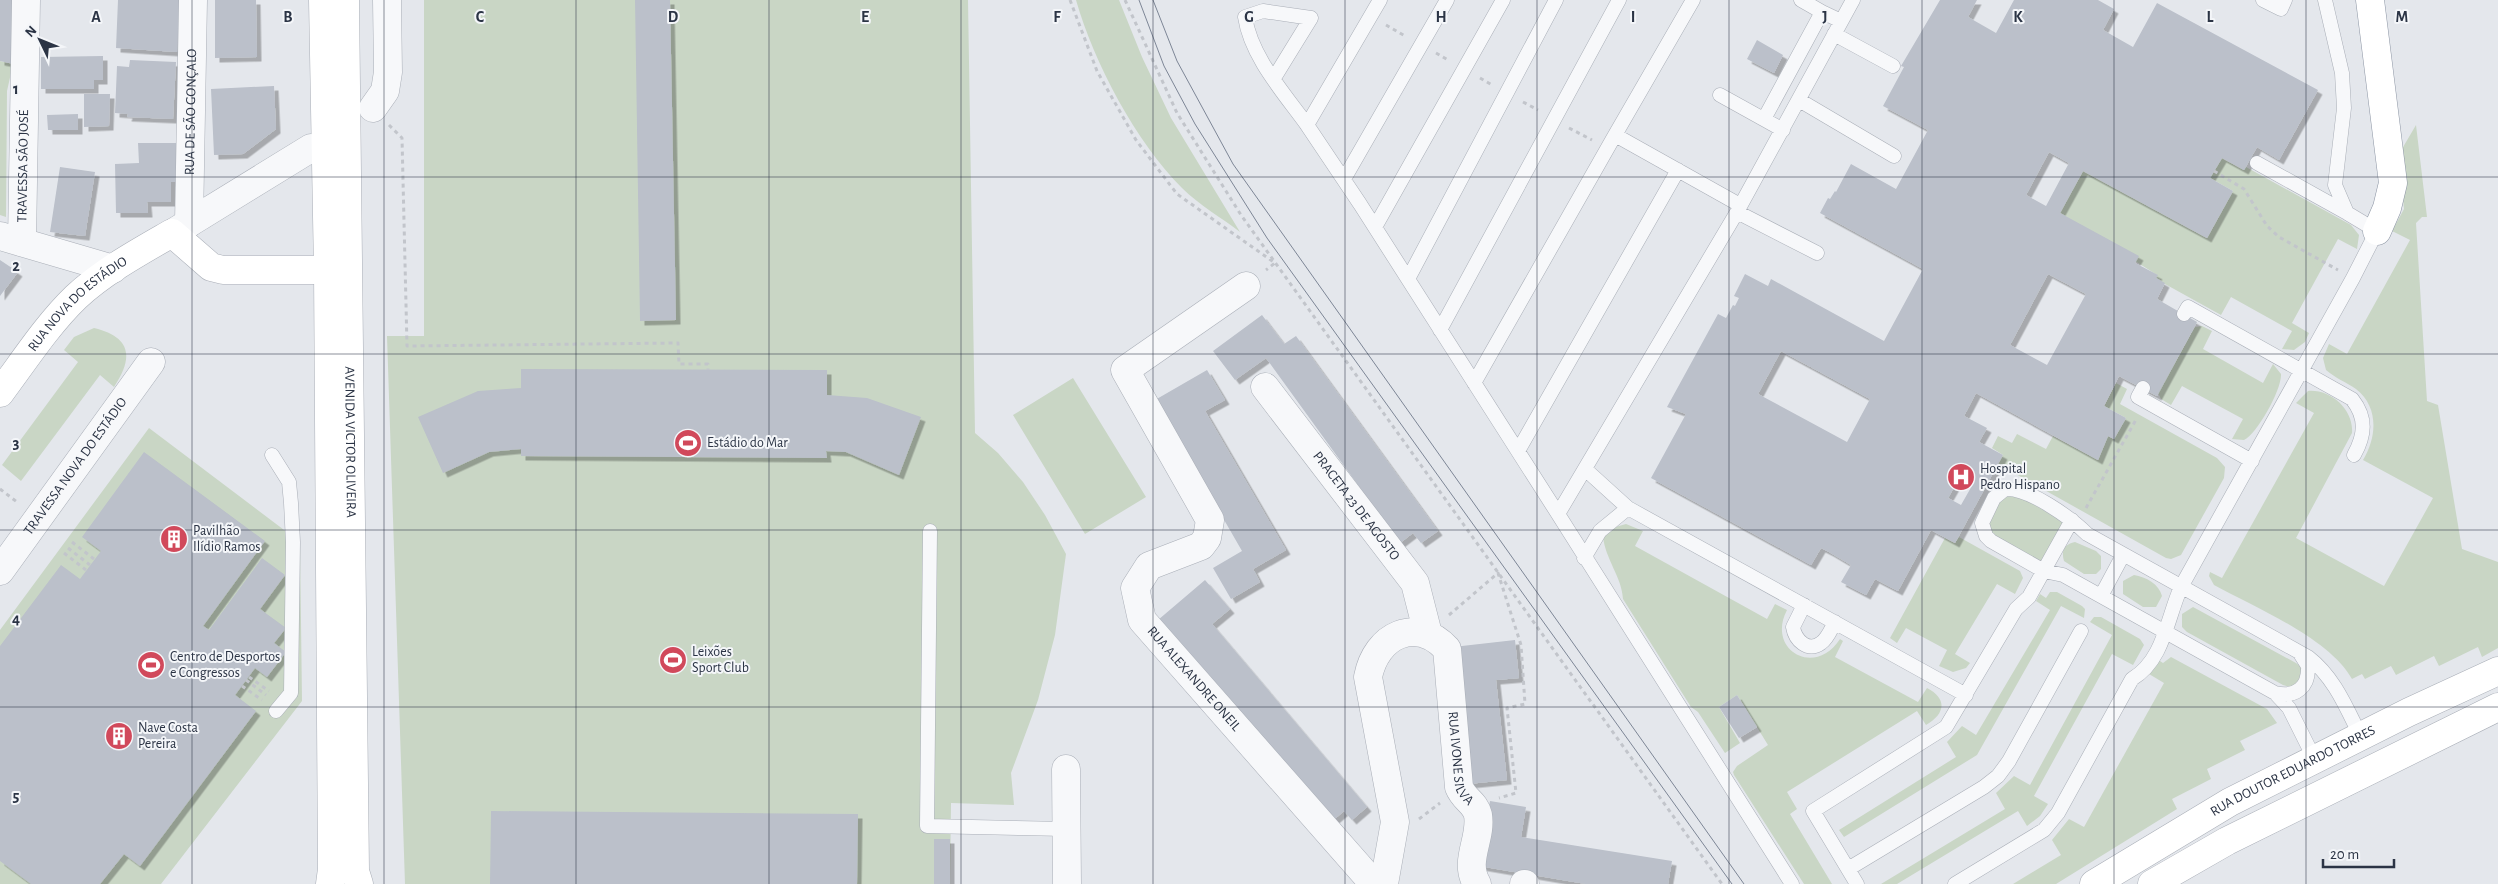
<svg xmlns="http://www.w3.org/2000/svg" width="2498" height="884" font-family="'Alegreya Sans',sans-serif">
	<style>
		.green { fill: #c9d6c5 }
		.building { fill: #bbc0ca; fill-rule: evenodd; filter: url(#shadow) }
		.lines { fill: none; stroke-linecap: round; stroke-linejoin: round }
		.lane-casing { stroke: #a9aeb7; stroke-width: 15 }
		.street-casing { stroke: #a9aeb7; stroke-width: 29 }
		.secondary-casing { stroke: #a9aeb7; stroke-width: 29 }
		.highway-casing { stroke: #8b94a3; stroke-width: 29 }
		.path { stroke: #c2c5cb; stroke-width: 3; stroke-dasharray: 4 4; stroke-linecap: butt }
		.lane { stroke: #f7f8fa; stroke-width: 14 }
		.street { stroke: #f7f8fa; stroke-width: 28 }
		.secondary { stroke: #fff; stroke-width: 28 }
		.highway { stroke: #fff; stroke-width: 28 }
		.tram { stroke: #7d8696; stroke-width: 1 }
		.grid { fill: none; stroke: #2b3445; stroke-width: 1; stroke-opacity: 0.55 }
		.labels { text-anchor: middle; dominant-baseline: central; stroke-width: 4; stroke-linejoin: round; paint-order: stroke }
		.street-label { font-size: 14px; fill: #2b3445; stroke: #f4f6f9 }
		.poi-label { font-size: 14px; fill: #2b3445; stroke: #f4f6f9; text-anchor: start }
		.grid-label { font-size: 16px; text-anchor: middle; font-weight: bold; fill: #2b3445; stroke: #f4f6f9; stroke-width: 4; stroke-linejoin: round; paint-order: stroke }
	</style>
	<defs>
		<filter id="shadow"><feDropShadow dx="4.5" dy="4.5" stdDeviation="0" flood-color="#0004"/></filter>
	</defs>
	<rect width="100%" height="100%" fill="#e4e7ec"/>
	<path class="green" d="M424,0H968L975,433L998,453L1023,482L1045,515L1066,554L1055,635L1038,700L1011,773L1014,805L951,803L950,884H405L387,336H424Z
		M1076,0H1119L1142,57L1171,118L1240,232C1222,218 1199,205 1182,188C1136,142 1094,63 1076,0Z
		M0,61L13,64L7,91L6,217L0,215Z
		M2416,125L2427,217H2422L2416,223L2427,401L2438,405L2462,549L2498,562V648L2482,657L2478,647L2439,666L2434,656L2396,675L2391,666L2365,679L2362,674L2352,679C2329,638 2256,608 2214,585L2209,576L2210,572L2222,578L2314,413L2296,403L2308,391C2331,389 2354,410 2352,433L2296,538L2384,586L2433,498L2363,460C2377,437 2379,407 2356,389C2346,382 2335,378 2326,370L2323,358L2329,344L2347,354L2410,240L2392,231L2404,209L2399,154Z
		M2222,158L2244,170L2246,167L2351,225L2359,235L2357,249L2338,239L2292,323L2309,333L2305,342L2294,350L2282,349L2292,331L2231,297L2221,315L2165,284L2156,278L2157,275L2060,213L2083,171L2207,238L2233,191L2210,178Z
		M2202,326L2212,331L2203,349L2263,383L2273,364L2281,374C2282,389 2257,434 2244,440L2232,439L2243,419L2182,386L2171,405L2161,399L2158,393L2195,327Z
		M94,328C131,337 134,357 114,387L100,375L21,481L2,465L78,362L64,350L74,337Z
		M1073,378L1146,497L1085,534L1013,415Z
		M2116,383L2127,389L2120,404L2217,458L2225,467L2224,478L2181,555L2171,559L2166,558L1998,464L2003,455L1992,448L1998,436L2012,443L2017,434L2046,449L2053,436L2098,460L2108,436L2114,439L2126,418L2104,406Z
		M149,428L300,542L302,701L161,884H0V630Z
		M2004,495H2017L2064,522L2041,563L1989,532V519Z
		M1626,524L1643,531L1635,546L1767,619L1775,604L1787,610C1766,650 1815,678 1840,639L1843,641L1835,657L1918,702L1927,688C1948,699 1945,714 1926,725L1917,711L1787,792L1797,809L1790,814L1832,884H1804L1734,775L1733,772L1737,766L1768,745L1737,695L1719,707L1740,743L1725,753L1698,712L1691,707L1623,599C1622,577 1605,559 1603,536L1612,528Z
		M1959,537L2020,571L2023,578L2015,594L1997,584L1955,654L1970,663L1966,668L1953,672L1939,666L1947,650L1906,628L1897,643L1890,638L1945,538L1955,543Z
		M2075,542L2096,551L2101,556V569L2096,574H2084L2064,561C2061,551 2064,544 2075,542Z
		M2134,575C2146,577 2159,584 2162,596L2156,607H2143L2123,594V581Z
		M2050,592H2057L2082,606L2085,609L2084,618L2061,606L1977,755L1844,837L1839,830L1956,757L1947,742L1962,726L1976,735L2050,610L2036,601L2040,594L2046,598Z
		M2193,607L2296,663L2301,667L2303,674L2296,685L2290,687L2283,685L2187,632L2182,627V614Z
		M2094,617H2101L2140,639L2144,645L2133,665L2112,654L2034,796L2048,804L2040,816L2027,826L2018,811L1897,884H1881L2005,809L1996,793L2014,776L2030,785L2112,635L2090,622Z
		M2171,657L2267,709L2277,723L2240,741L2245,750L2207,769L2211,779L2172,799L2177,809L2056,884H2013L2061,855L2052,840L2069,819L2084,827L2164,683L2149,674L2157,659L2163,663Z"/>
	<path class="building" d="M0,0H13L14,64L0,61Z
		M118,0H180L177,52L116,48Z
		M215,0H256L257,57L215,58Z
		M635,0H670L676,320L640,321Z
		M1940,0H1977L1968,17L1996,33L2014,0H2098L2114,9L2103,30L2133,47L2157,3L2318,90L2279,160L2257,147L2244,170L2222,158L2210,178L2233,191L2207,238L2083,171L2060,213L2139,256L2135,263L2158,275L2156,278L2165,283L2157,299L2197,322L2157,396L2119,376L2104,406L2126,418L2114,439L2108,436L2098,460L1976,393L1964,416L1987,428L1979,442L2003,455L1998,464L1955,543L1931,530L1898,591L1875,579L1866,595L1841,582L1851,565L1829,552L1821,548L1811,565L1651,478L1686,414L1667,407L1718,314L1726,318L1733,305L1735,306L1739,298L1734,296L1745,274L1768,286L1771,279L1884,341L1923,269L1820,213L1828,198L1830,199L1835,191L1836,192L1851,164L1896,189L1928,130L1883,106L1904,67L1901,66ZM2049,152L2069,163L2046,206L2026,195ZM2048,274L2086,294L2047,365L2010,345ZM1781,351L1870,399L1847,442L1758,394ZM1960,477L1973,484L1961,505L1948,498Z
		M1757,40L1783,55L1774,73L1747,59Z
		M103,56V80H94V89H41V57Z
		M130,60L176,62L173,119L127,117L128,114L115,113L117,66L129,67Z
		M274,86L276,129L243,154L214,155L211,89Z
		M84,94H110L109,126L84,127Z
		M78,114V130H48L47,115Z
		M138,143H181V182H171V202H147L148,213H116L115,164L139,163Z
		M60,167L95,172L85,236L50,232Z
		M0,260L18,272L0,296Z
		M1262,315L1284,344L1296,336L1438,531L1421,543L1413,533L1400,543L1266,358L1235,380L1213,351Z
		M521,369L827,370V395L867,398L921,417L899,475L846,452L826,451L827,458L521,456V449L489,452L443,473L418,417L478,391L521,388Z
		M1207,370L1225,400L1205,411L1286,550L1253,569L1260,582L1231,599L1213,568L1242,551L1155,400Z
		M144,452L265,541L203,626L209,630L262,558L285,575L260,609L286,628L274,643L286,652L267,677L255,668L235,695L256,711L140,866L124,854L100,884H31L0,861V646L61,565L80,579L101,551L82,537Z
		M1205,580L1230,609L1212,624L1367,807L1352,820L1344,811L1330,823L1158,620Z
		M1515,640L1519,678L1496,680L1507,780L1468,784L1453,647Z
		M1737,695L1757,727L1739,738L1719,707Z
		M1490,801L1526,807L1521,837L1672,861L1668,884H1586L1479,866Z
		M491,811L858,814L857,884H490Z
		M934,839H950V884H934Z"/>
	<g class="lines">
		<g class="lane-casing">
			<path id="lane" d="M1380,0L1307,125L1360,204L1558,514
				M1693,0L1615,135L1740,205
				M1801,0L1822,12
				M2263,0L2281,9L2285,0
				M1834,34L1893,66
				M1274,78L1311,18L1263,11L1245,17C1251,57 1284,93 1307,125
				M1720,95L1783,130
				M1799,100L1894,156
				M1764,119L1822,12L1841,21
				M2257,163L2347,213
				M1344,179L1447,0
				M1737,212L1817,253
				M1375,227L1503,0
				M1408,279L1556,0
				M2184,314L2188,307L2352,399C2367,418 2365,435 2354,455
				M1440,330L1619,0
				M1474,383L1615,135
				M2143,388L2138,397L2252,461
				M1518,451L1678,170
				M272,455L289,482L291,503L293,542L291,693L276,711
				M1585,469L1628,508L1966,695
				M930,531L927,826L1066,829
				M1584,558L1600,531L1628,508
				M2101,596L2123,555
				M1804,605L1793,627C1795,640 1808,653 1821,643C1828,638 1831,629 1835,622
				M2275,693C2296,698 2309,687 2308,666L2301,655
				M2315,760L2289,708L2275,693L2063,575L2044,571L1991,541L1986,536L1982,523L1994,498L2005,489C2028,487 2071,518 2087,534L2308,657C2334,677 2346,707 2360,735
				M1848,869L1984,787L1998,776L2009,761L2081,631
				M1792,884L1558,514L1737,212L1853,0
				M1857,884L1813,811L1946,727L2016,609L2029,597L2072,520
				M1955,884L2044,830L2058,813L2132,679C2164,660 2167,618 2181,587L2353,278L2377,231L2347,213L2335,185L2344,108L2342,73L2325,0"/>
		</g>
		<g class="street-casing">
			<g id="street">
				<path d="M373,108L385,91L388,72L387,0"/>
				<path id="s1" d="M189,223L193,0"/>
				<path d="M176,231L311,148"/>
				<path d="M0,236L113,269"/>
				<path id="s2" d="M22,242L26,0"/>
				<path id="s3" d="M1246,286L1125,370L1210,520L1207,538L1201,546L1149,566L1135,588L1142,620L1374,884"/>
				<path id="s4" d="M1265,387L1415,583L1428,634"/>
				<path id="s5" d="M0,571L151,362"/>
				<path d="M1066,769L1067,884"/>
				<path id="s6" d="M1384,884L1395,822L1368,677C1376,635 1416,616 1447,649L1459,787C1464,800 1475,802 1478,815C1482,839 1463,861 1477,884"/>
				<path d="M1524,884H1525"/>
			</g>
		</g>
		<g class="secondary-casing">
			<g id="secondary">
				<path d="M323,0L328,270L332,869L330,884"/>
				<path id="s7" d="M345,0L355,871L359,884"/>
				<path id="s8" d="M0,393C24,361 47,325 76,297C104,271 139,252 172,233L211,267L223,270H346"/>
				<path id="s9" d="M2094,884L2230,802L2409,712L2498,671"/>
				<path d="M2152,884L2227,841L2498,707"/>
			</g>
		</g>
		<g class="highway-casing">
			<path id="highway" d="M2370,0L2393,183L2387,208L2377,231"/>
		</g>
		<path class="path" d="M1070,0L1097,71L1136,140L1177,194L1275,263L1266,270
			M1125,0L1177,113L1241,215L1722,884
			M1386,25L1405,36
			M1436,53L1448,60
			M1480,78L1492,85
			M1523,102L1538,110
			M389,125L402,138L407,346L678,343L679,364H708V370
			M1569,128L1592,140
			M2214,171L2244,189L2267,226L2279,237L2338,270
			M0,489L17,502
			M2086,508L2137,418
			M72,542L94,559
			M68,548L90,565
			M64,553L86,570
			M1449,615L1498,573L1521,645L1525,704L1507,708L1516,793L1499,798
			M249,677L269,691
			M246,680L266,695
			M242,686L262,700
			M1419,819L1440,803"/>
		<use href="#lane" class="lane"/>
		<use href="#street" class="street"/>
		<use href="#secondary" class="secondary"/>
		<use href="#highway" class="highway"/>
		<path class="tram" d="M1139,0L1164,66L1195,124L1267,238L1732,884
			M1153,0L1177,61L1233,164L1744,884"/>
	</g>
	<path class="grid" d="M192,0V884M384,0V884M576,0V884M769,0V884M961,0V884M1153,0V884M1345,0V884M1537,0V884M1729,0V884M1922,0V884M2114,0V884M2306,0V884M0,177H2498M0,354H2498M0,530H2498M0,707H2498"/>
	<defs>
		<g id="stadium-disc" transform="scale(1.4375)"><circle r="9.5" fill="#d1495b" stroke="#f4f6f9"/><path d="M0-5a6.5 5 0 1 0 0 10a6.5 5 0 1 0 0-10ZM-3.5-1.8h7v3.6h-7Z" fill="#fff"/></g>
		<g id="hospital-disc" transform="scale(1.4375)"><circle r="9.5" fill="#d1495b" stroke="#f4f6f9"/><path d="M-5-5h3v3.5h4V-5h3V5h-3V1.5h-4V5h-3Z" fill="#fff"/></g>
		<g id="building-disc" transform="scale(1.4375)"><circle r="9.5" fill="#d1495b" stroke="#f4f6f9"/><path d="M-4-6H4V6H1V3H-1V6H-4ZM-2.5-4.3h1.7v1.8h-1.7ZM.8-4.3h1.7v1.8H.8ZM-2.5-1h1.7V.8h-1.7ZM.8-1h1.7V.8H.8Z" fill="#fff"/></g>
	</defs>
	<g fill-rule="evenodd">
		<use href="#stadium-disc" x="688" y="443"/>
		<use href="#hospital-disc" x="1961" y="477"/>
		<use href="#building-disc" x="174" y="539"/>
		<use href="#stadium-disc" x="673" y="660"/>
		<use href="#stadium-disc" x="151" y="665"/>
		<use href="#building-disc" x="119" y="736"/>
	</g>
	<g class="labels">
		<g class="street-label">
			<text stroke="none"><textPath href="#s1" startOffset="111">RUA DE SÃO GONÇALO</textPath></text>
			<text stroke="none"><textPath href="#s2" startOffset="76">TRAVESSA SÃO JOSÉ</textPath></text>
			<text stroke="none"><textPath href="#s8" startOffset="119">RUA NOVA DO ESTÁDIO</textPath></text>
			<text stroke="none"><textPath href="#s7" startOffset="442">AVENIDA VICTOR OLIVEIRA</textPath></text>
			<text stroke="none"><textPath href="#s5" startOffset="129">TRAVESSA NOVA DO ESTÁDIO</textPath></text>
			<text stroke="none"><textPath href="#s4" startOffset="150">PRACETA 23 DE AGOSTO</textPath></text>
			<text stroke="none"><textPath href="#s3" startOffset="541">RUA ALEXANDRE ONEIL</textPath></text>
			<text stroke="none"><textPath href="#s6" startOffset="429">RUA IVONE SILVA</textPath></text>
			<text stroke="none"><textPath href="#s9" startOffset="229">RUA DOUTOR EDUARDO TORRES</textPath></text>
		</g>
		<g class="poi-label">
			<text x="707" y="443">Estádio do Mar</text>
			<text x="1980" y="469">Hospital<tspan x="1980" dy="16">Pedro Hispano</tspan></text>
			<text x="193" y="531">Pavilhão<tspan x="193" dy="16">Ilídio Ramos</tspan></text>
			<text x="692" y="652">Leixões<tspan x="692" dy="16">Sport Club</tspan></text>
			<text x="170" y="657">Centro de Desportos<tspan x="170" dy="16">e Congressos</tspan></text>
			<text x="138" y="728">Nave Costa<tspan x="138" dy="16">Pereira</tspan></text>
		</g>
	</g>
	<g class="grid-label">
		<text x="96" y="22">A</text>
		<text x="288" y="22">B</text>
		<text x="480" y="22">C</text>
		<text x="673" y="22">D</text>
		<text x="865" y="22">E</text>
		<text x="1057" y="22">F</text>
		<text x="1249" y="22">G</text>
		<text x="1441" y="22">H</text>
		<text x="1633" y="22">I</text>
		<text x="1825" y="22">J</text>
		<text x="2018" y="22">K</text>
		<text x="2210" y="22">L</text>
		<text x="2402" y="22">M</text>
		<text x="16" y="94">1</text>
		<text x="16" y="271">2</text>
		<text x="16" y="448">3</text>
		<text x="16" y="624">4</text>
		<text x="16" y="801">5</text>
	</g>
	<g transform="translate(40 40) rotate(313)" stroke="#f4f6f9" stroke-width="4" paint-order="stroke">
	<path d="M0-4L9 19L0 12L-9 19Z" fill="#2b3445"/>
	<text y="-8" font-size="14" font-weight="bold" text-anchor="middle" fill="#2b3445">N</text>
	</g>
	<path d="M2323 859v8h71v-8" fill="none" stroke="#2b3445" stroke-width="2.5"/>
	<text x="2330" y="859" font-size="15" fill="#2b3445" stroke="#f4f6f9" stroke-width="4" paint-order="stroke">20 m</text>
</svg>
